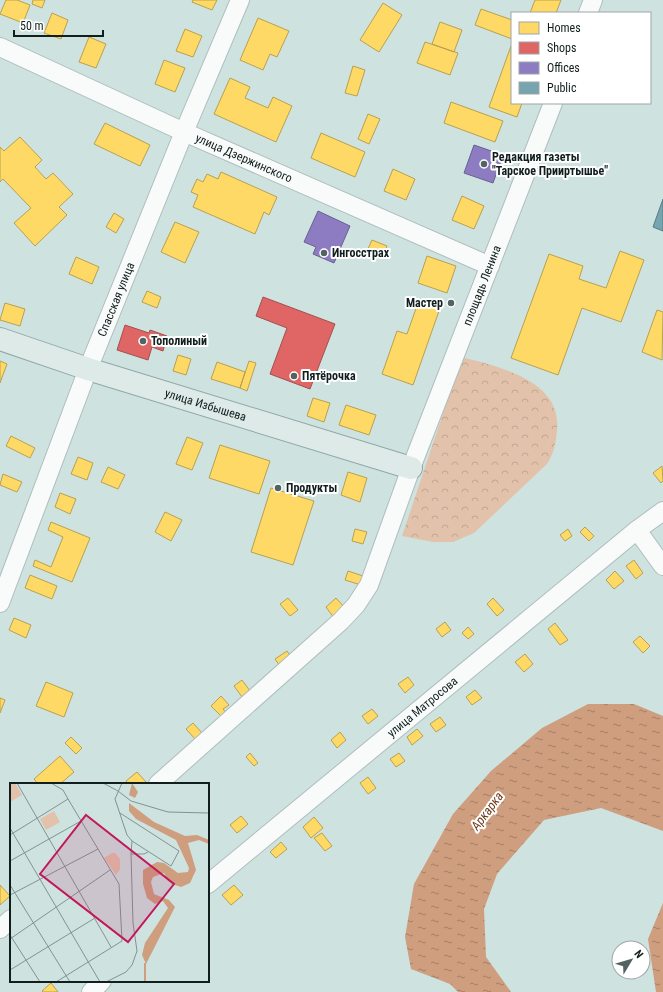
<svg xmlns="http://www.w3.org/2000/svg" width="663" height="992" font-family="'Roboto Condensed',sans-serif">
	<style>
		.park { fill: url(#park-crowns) }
		.water { fill: url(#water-ripples) }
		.homes { fill: #ffd966; stroke: #b7a150 }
		.shops { fill: #e06666; stroke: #a25050 }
		.offices { fill: #8e7cc3; stroke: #686091 }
		.public { fill: #76a5af; stroke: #577c83 }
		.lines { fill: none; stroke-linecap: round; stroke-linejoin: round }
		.minor-casing { stroke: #aebebd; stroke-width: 20 }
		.major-casing { stroke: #8fa8a6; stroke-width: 24 }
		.minor { stroke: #f8fbfa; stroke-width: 18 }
		.major { stroke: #deeae8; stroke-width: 22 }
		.poi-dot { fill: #526361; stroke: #fff; stroke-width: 1.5 }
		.labels { text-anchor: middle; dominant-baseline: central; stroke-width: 4; stroke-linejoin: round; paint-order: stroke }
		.poi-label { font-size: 12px; font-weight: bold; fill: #101e1d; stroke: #fff; text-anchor: start }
		.street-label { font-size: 12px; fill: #101e1d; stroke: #fff }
		.water-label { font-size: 13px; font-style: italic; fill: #6d3a1a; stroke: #fff }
		.inset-river { fill: none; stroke: #ce9e7f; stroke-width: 2 }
		.inset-road { fill: none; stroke: #829492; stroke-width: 1 }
		.view { fill: #c2185b; fill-opacity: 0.15; stroke: #c2185b; stroke-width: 2 }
		.inset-edge { fill: none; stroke: #101e1d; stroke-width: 2 }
	</style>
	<defs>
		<pattern id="park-crowns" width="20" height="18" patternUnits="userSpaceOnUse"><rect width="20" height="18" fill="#e2c2aa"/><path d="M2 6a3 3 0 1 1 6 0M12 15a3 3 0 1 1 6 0" fill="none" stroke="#c1a692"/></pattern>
		<pattern id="water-ripples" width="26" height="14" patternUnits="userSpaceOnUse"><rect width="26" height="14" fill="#ce9e7f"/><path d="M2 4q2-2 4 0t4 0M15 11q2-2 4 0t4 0" fill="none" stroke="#a68067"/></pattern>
	</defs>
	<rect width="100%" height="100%" fill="#cee2e0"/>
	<path class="park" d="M462,357C499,367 562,380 557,430C556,443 554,453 547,464L474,533L453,542H433L402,536Z"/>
	<path class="water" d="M588,704H634L663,716V831L601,808L544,820L497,874L484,909L486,957L511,992H458L450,984L411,969L405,937L414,884L453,814L491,771L542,728Z
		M663,903V992H656L648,939Z"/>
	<path class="homes" d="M6,0H17L30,5L23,23L0,14Z
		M33,0H45L42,8L32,4Z
		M193,0H217L212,10L192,2Z
		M535,0H561L556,13H530Z
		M383,3L402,15L379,52L360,40Z
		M481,9L512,20V39L475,25Z
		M52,13L68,20L61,39L44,33Z
		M258,18L289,31L277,57L270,54L263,70L240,60Z
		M440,22L462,30L454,52L432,44Z
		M185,29L202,36L193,57L176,51Z
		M89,37L106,44L96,68L79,62Z
		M425,42L458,53L450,75L417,63Z
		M511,46L512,103H522L517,117L489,107Z
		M164,60L185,68L175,92L155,84Z
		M353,66L365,70L357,96L345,93Z
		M230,78L250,87L245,98L268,108L273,97L292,106L276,142L214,114Z
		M451,102L503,121L495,142L444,123Z
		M368,114L380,119L369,144L358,139Z
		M105,123L150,145L140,166L94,144Z
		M321,133L365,152L355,177L311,158Z
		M20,137L42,160L35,167L46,179L53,173L73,194L59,207L67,215L35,246L14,223L31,208L3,179L0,182V147L4,151Z
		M393,169L415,179L406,200L384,191Z
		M221,172L277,197L269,215L264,212L255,234L193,207L198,195L191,192L197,179L203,182L207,174L218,179Z
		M462,196L484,206L474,229L452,220Z
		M114,213L124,219L116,233L106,227Z
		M175,222L199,232L185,263L161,252Z
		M372,240L387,246L382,258L367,251Z
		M620,251L644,260L621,322L582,308L558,375L511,358L549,254L583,266L579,279L606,288Z
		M427,256L456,266L447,293L418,283Z
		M76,257L99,267L92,284L69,274Z
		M147,291L161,297L157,308L142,302Z
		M419,300L440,308L413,385L382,374L397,331L407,334Z
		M5,303L25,309L20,326L0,320Z
		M657,310L663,312L662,360L642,352Z
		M178,355L191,359L186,375L173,371Z
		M0,361L7,364L0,383Z
		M249,361L256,363L247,391L240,388Z
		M217,362L245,372L240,388L211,379Z
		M313,398L330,403L324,422L307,416Z
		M346,405L376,415L369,435L339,425Z
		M11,436L35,448L30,458L6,446Z
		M187,437L203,443L192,470L176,464Z
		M220,445L270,461L259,494L209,478Z
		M78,457L93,463L87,480L71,474Z
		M662,466L663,481L661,483L653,473Z
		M108,467L125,475L118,489L101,482Z
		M348,472L367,478L360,502L341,495Z
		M3,474L22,482L17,492L0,485Z
		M271,488L314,501L293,565L251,552Z
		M60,493L76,499L70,514L55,507Z
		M165,512L182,520L171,541L155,532Z
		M51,522L90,538L72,582L33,566L35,560L51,567L63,537L48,530Z
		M585,527L594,536L589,541L580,532Z
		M355,529L367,532L363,544L352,541Z
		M568,529L572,536L565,541L560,535Z
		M634,560L643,573L636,579L626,566Z
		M348,571L363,576L361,585L345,580Z
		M615,571L624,581L614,589L606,580Z
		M30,575L57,586L52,599L25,588Z
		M288,598L298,610L290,616L280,604Z
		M336,598L345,608L334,618L326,607Z
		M493,598L504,610L497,616L487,604Z
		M14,618L31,625L26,638L9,630Z
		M445,622L451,630L442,637L436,629Z
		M555,623L568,640L560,645L548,629Z
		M468,627L474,634L468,639L462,633Z
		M640,636L650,646L643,653L633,642Z
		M287,651L291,657L280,666L275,659Z
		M525,654L533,664L524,672L515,662Z
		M408,677L414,685L405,693L398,684Z
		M242,680L253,695L245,701L234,686Z
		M46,682L73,693L64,717L36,706Z
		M475,690L482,698L472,705L466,697Z
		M221,696L229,705L223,709L229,716L225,720L211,706Z
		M0,698L5,700L0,713Z
		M372,709L378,716L368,724L362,716Z
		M440,717L446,725L436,732L430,724Z
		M193,723L203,734L196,740L186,729Z
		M417,729L423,736L412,745L407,737Z
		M340,732L346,740L337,748L331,740Z
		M71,737L82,748L76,754L65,743Z
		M250,753L258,763L254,766L246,757Z
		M399,753L405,761L396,767L390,759Z
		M60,756L74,772L60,784H38L34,779Z
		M137,772L146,782L144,784H128L126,781Z
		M368,777L376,788L368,794L360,783Z
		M241,816L248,824L237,833L230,825Z
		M314,817L323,828L311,838L303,827Z
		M322,833L332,846L325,851L314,838Z
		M281,842L287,849L276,858L270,852Z
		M0,885L10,896L0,905Z
		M234,885L243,895L231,905L222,895Z
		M51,983L58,992H43L42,991Z"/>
	<path class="shops" d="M263,297L335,324L310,389L270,374L287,328L256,316Z
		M125,325L149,333L150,330L167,336L163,351L152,347L148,360L117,350Z"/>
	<path class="offices" d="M474,145L503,155L493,183L464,173Z
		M318,211L350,226L334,263L313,254L316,247L304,242Z"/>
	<path class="public" d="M663,199V231L653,227Z"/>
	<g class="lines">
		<g class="minor-casing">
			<g id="minor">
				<path d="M588,13L593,0"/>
				<path id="s1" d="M0,47L184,132L490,266"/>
				<path d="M663,511L637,530L663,566"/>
				<path id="s2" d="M0,603L88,369L184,132L240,0"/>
				<path id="s3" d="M158,784L341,621L356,605L369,585L411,468L553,103"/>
				<path id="s4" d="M208,884L637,530"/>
				<path d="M0,929L11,919"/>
				<path d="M91,992L102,981"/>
			</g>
		</g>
		<g class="major-casing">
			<g id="major">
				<path id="s5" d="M0,339L88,369L411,468"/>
			</g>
		</g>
		<use href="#minor" class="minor"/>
		<use href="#major" class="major"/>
	</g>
	<g class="poi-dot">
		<circle cx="484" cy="164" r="4"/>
		<circle cx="324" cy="253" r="4"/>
		<circle cx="451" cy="303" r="4"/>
		<circle cx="143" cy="341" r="4"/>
		<circle cx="294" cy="376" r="4"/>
		<circle cx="278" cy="488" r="4"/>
	</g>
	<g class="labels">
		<g class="poi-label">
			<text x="492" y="157">Редакция газеты<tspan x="492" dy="14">"Тарское Прииртышье"</tspan></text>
			<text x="332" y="253">Ингосстрах</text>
			<text x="443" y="303" text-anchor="end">Мастер</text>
			<text x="151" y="341">Тополиный</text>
			<text x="302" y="376">Пятёрочка</text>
			<text x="286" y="488">Продукты</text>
		</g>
		<g class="street-label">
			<text stroke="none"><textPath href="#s1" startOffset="268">улица Дзержинского</textPath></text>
			<text stroke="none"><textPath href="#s3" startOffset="611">площадь Ленина</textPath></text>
			<text stroke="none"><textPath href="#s2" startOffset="325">Спасская улица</textPath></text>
			<text stroke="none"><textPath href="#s5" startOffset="216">улица Избышева</textPath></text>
			<text stroke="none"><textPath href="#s4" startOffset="278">улица Матросова</textPath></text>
		</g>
		<g class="water-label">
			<text transform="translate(487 811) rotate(-53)">Аркарка</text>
		</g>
	</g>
	<g transform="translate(10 783)">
		<rect width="199" height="199" fill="#cee2e0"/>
		<path d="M0,0H5L12,12L0,19ZM44,28L50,39L36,47L30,36ZM102,70H105L110,76V86L106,92L94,75Z" fill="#e2c2aa"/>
		<path d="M122,0L128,9L125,15L119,12ZM119,20L144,39L175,53L187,52L199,57V61L189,57L178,60L186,87L180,100L171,104L165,102L158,98L154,90L143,94L141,99L144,111L159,117L165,124L136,181L132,172L135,160L158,125L153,118L145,121L137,115L133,101V87L147,79L154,80L168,90L178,89L179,85L166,57L126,36L119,28Z" fill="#ce9e7f"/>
		<path class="inset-river" d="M135,199V180"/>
		<path class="inset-road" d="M7,0L101,164M41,0L53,7L58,16M93,0L108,8M108,8L121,18L158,29L199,30M110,30L169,68L161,83L122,58L117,52L105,16L112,0M0,45L90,199M0,52L58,16L109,101L112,158L46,199M122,58L121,71H134L138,69M0,78L71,38M0,102L60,199M0,112L88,66M0,152L30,199M0,156L100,87M0,187L85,135M96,199L116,189L122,182L127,168L123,140L121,71"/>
		<path class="view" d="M76,32L164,101L118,159L30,91Z"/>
		<rect width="199" height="199" class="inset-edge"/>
	</g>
	<rect x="511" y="12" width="140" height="92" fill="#ffffff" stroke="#9fa5a5"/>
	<rect x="519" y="22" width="20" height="12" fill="#ffd966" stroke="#9fa5a5"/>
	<text x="547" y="32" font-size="12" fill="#101e1d">Homes</text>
	<rect x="519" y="42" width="20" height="12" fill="#e06666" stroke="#9fa5a5"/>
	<text x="547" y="52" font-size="12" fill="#101e1d">Shops</text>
	<rect x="519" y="62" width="20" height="12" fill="#8e7cc3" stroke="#9fa5a5"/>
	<text x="547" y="72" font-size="12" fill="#101e1d">Offices</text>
	<rect x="519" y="82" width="20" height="12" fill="#76a5af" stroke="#9fa5a5"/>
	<text x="547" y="92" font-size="12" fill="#101e1d">Public</text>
	<g transform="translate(631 960) rotate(52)"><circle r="19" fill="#ffffff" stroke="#9fa5a5"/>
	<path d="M0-3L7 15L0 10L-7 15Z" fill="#526361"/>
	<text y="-6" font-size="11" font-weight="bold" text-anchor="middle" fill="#101e1d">N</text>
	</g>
	<path d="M14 30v6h89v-6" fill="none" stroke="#101e1d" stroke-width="2"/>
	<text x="20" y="30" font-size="12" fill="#101e1d" stroke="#ffffff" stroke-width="3" paint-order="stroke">50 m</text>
</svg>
